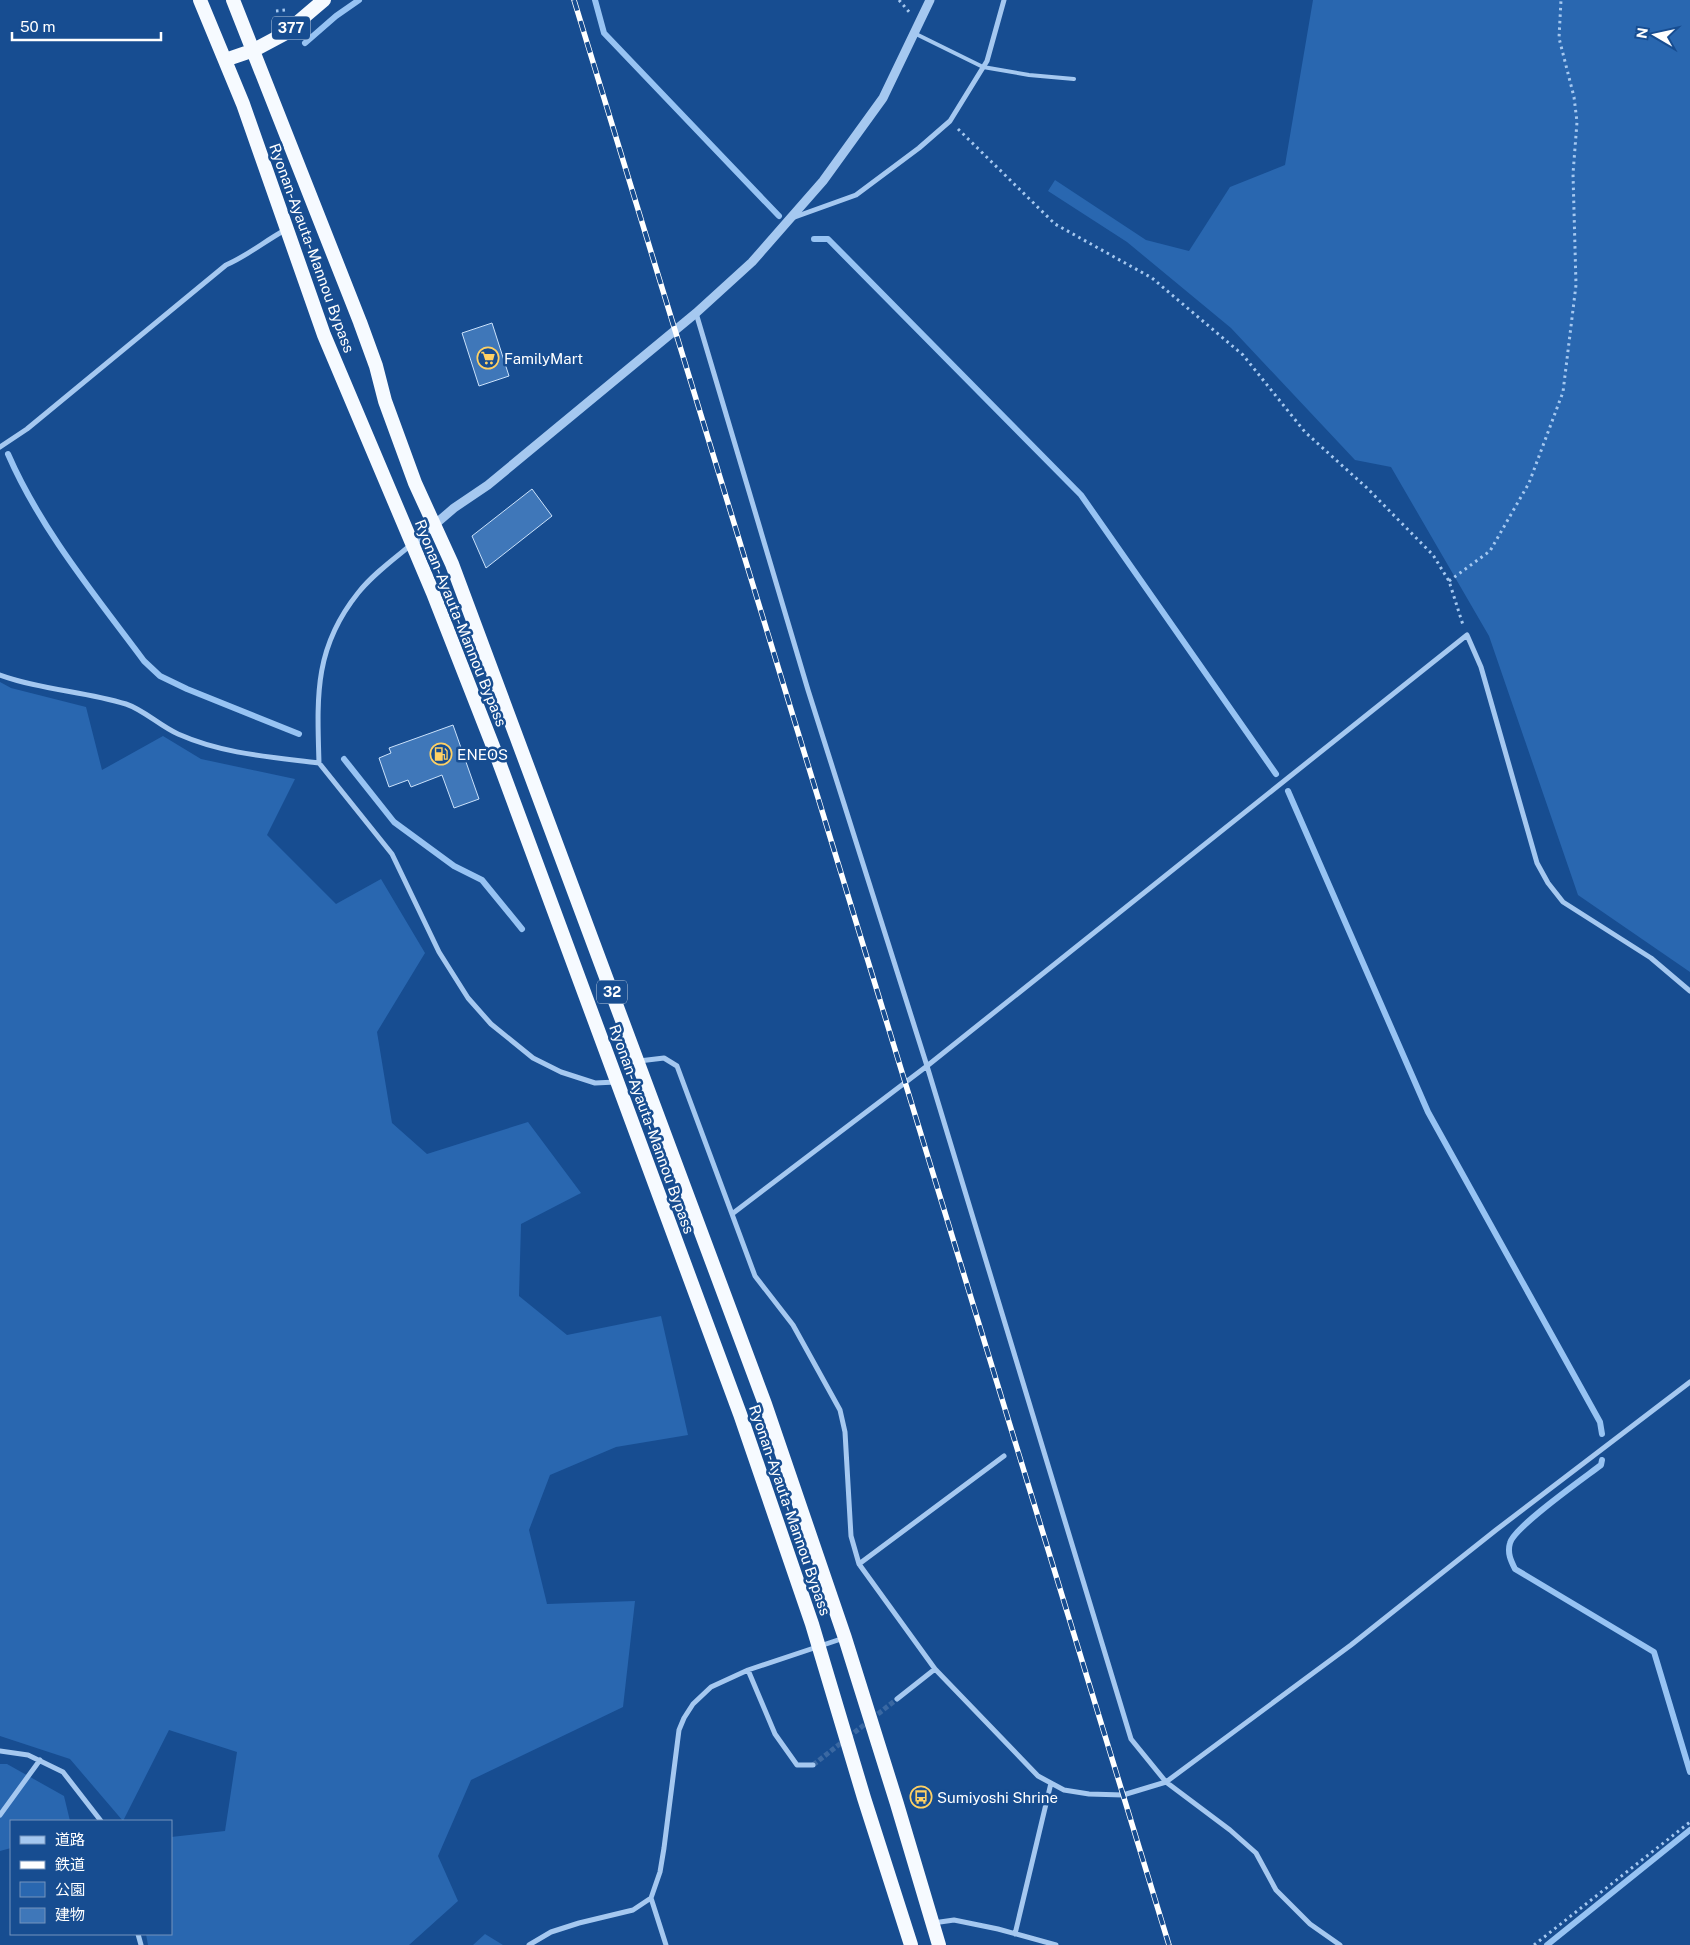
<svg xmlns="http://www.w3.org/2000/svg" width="1690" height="1945" font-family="'Public Sans','Noto Sans JP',sans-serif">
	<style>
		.green { fill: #2967b0 }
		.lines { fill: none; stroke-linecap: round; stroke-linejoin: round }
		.stream { stroke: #97c3f3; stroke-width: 6 }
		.building { fill: #3f77b9; stroke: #cbe2fb }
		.minor-tunnel { stroke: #3a68a2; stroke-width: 5; stroke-dasharray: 5 2.5; stroke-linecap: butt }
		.path { stroke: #a5c8f0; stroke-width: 3; stroke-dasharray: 2.5 4; stroke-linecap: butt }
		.service { stroke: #a5c8f0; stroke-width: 4 }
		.minor { stroke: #a5c8f0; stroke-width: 5 }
		.tertiary { stroke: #a5c8f0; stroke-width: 9 }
		.trunk { stroke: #f6faff; stroke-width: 14 }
		.rail-casing { stroke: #fff; stroke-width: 5.5 }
		.rail { stroke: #174d91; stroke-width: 4; stroke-dasharray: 11; stroke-linecap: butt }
		.labels { text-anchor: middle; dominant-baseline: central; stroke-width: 5; stroke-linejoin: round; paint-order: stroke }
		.shield { fill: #174d91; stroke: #b9cade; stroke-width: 1 }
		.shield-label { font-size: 14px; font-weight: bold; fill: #fff }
		.street-label { font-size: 15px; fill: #fff; stroke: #174d91 }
		.poi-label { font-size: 15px; fill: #fff; stroke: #174d91; text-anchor: start }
	</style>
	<rect width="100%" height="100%" fill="#174d91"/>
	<path class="green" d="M1313,0H1690V972L1578,895L1489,636L1391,467L1355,460L1231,328L1127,242L1048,191L1055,180L1146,240L1189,251L1230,187L1285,165Z
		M0,682L11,688L86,707L102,770L163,736L201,759L295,779L267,835L336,904L381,879L425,953L377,1032L392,1123L427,1154L528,1122L581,1193L521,1224L519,1296L567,1335L661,1316L688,1435L616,1447L550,1475L529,1530L547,1604L635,1601L623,1707L471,1780L438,1856L458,1901L409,1945H148L146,1934H171V1837L225,1831L237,1752L169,1730L123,1821L70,1759L0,1736Z
		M0,1764H7L64,1796L70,1821H11V1848L0,1851Z
		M485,1934L503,1945H473Z"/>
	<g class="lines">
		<path class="stream" d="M595,0L604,33L779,216
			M305,43L336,16L359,0
			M814,239H828L1081,495L1276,774
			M8,454C41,530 95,595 144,661L160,676L187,689L299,734
			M344,759L394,822L454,866L482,880L522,929
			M1288,791L1428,1112L1600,1422L1602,1434
			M1602,1460L1601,1465C1584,1478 1514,1527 1510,1543C1507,1553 1511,1561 1515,1569L1654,1652L1690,1772
			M1547,1945L1690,1830"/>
	</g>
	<path class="building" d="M492,323L509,376L479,386L462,333Z
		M532,489L552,516L486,568L472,536Z
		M453,725L479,799L454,808L442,775L411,787L408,780L389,787L379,758L391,753L389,748Z"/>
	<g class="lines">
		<path class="minor-tunnel" d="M813,1765L897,1699"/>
		<path class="path" d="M899,0L910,13
			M276,11L286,10
			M958,129L1055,224L1152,278L1243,355L1305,432L1367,488L1433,555L1449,581L1463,625
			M1449,581L1490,551L1529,483L1563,392L1576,285L1573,174L1577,122L1574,97L1559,38L1561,0
			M1534,1945L1690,1822"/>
		<path class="service" d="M914,33L983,67L1029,75L1074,79"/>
		<path class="minor" d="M792,218L856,195L919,148L950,121L987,61L1004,0
			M696,313L808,690L927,1066L1131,1739L1166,1782L1230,1830L1256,1853L1276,1890L1310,1924L1340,1945
			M0,447L27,429L226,265C247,256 265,241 285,230
			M0,675C41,690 84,691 126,704C144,710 160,726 178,734C223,754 271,757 319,763L392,854L439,952L468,998L491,1024L533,1058L561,1072L595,1083L616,1082
			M319,763C317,696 314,648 358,593C373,574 394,559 412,544
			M639,1061L664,1058L677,1066L755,1276L793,1325L840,1410L845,1432L851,1536L859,1564
			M732,1214L927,1066L1467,635L1481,667L1537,863L1548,883L1563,902L1651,958L1690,991
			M1004,1456L859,1564L935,1669L1038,1776L1064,1790L1089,1794L1123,1795L1166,1782L1351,1645L1496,1530L1690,1382
			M748,1670L775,1734L797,1765H813
			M897,1699L935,1669
			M0,1751L28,1755L63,1772L101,1821
			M0,1815L40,1760
			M651,1898L666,1945
			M933,1923L954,1920L998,1929L1056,1945
			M138,1934L141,1945
			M1015,1934L1051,1783
			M529,1945L551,1932L579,1923L633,1910L651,1898L660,1872L664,1848L679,1730L684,1718L693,1704L711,1687L748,1670L844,1638"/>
		<path class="tertiary" d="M412,544L454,508L488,485L696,313L752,262L823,181L883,98L930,0"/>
		<path class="trunk" d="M200,0L243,104L324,335L433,593L496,754L740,1414L812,1624L864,1798L911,1945
			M233,0L360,322L376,366L385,401L415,483L452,564L765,1404L845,1638L897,1804L939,1945
			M225,60L254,50L284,34L324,0"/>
		<g class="rail-casing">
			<path id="rail" d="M574,0L1169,1945"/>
		</g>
		<use href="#rail" class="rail"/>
	</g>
	<defs>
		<g id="supermarket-ring" transform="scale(1.125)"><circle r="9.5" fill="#174d91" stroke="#ffd164" stroke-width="1.5"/><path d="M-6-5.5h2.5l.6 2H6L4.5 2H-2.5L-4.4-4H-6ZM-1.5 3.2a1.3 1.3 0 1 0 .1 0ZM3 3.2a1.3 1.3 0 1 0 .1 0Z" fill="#ffd164"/></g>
		<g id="fuel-ring" transform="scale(1.125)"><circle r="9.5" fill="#174d91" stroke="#ffd164" stroke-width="1.5"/><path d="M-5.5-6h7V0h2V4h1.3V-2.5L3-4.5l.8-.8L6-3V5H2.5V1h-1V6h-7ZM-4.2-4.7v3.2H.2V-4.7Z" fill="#ffd164"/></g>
		<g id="bus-ring" transform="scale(1.125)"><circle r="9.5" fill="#174d91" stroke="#ffd164" stroke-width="1.5"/><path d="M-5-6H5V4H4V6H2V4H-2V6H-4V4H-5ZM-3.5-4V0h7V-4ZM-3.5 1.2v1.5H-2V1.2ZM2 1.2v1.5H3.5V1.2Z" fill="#ffd164"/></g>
	</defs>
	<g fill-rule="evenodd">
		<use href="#supermarket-ring" x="488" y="358"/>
		<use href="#fuel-ring" x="441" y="754"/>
		<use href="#bus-ring" x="921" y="1797"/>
	</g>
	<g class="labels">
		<g class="shield">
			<rect x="272" y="16.5" width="38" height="23" rx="4"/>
			<rect x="597" y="980.5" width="30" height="23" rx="4"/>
		</g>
		<g class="shield-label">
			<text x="291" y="28">377</text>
			<text x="612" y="992">32</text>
		</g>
		<g class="street-label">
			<text transform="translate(312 248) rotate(70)">Ryonan-Ayauta-Mannou Bypass</text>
			<text transform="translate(461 623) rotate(68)">Ryonan-Ayauta-Mannou Bypass</text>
			<text transform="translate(652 1129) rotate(70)">Ryonan-Ayauta-Mannou Bypass</text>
			<text transform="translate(790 1510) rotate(71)">Ryonan-Ayauta-Mannou Bypass</text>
		</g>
		<g class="poi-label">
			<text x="504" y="358">FamilyMart</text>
			<text x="457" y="754">ENEOS</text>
			<text x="937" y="1797">Sumiyoshi Shrine</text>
		</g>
	</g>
	<rect x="10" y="1820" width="162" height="115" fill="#174d91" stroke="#7494bd"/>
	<rect x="20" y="1836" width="25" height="8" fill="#a5c8f0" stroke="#7494bd"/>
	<text x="55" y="1845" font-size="15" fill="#ffffff">道路</text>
	<rect x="20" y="1861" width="25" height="8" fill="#ffffff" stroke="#7494bd"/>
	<text x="55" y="1870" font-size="15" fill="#ffffff">鉄道</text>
	<rect x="20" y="1882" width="25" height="15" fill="#2967b0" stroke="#7494bd"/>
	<text x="55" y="1895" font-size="15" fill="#ffffff">公園</text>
	<rect x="20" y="1908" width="25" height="15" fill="#3f77b9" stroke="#7494bd"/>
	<text x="55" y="1920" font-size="15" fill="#ffffff">建物</text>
	<g transform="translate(1655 35) rotate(279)" stroke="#174d91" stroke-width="4" paint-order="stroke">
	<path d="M0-4L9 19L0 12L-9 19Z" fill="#ffffff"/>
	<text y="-8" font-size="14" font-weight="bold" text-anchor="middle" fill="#ffffff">N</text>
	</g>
	<path d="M12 32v8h149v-8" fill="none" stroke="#ffffff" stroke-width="2.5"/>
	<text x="20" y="32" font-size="15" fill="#ffffff" stroke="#174d91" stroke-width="4" paint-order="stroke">50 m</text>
</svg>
